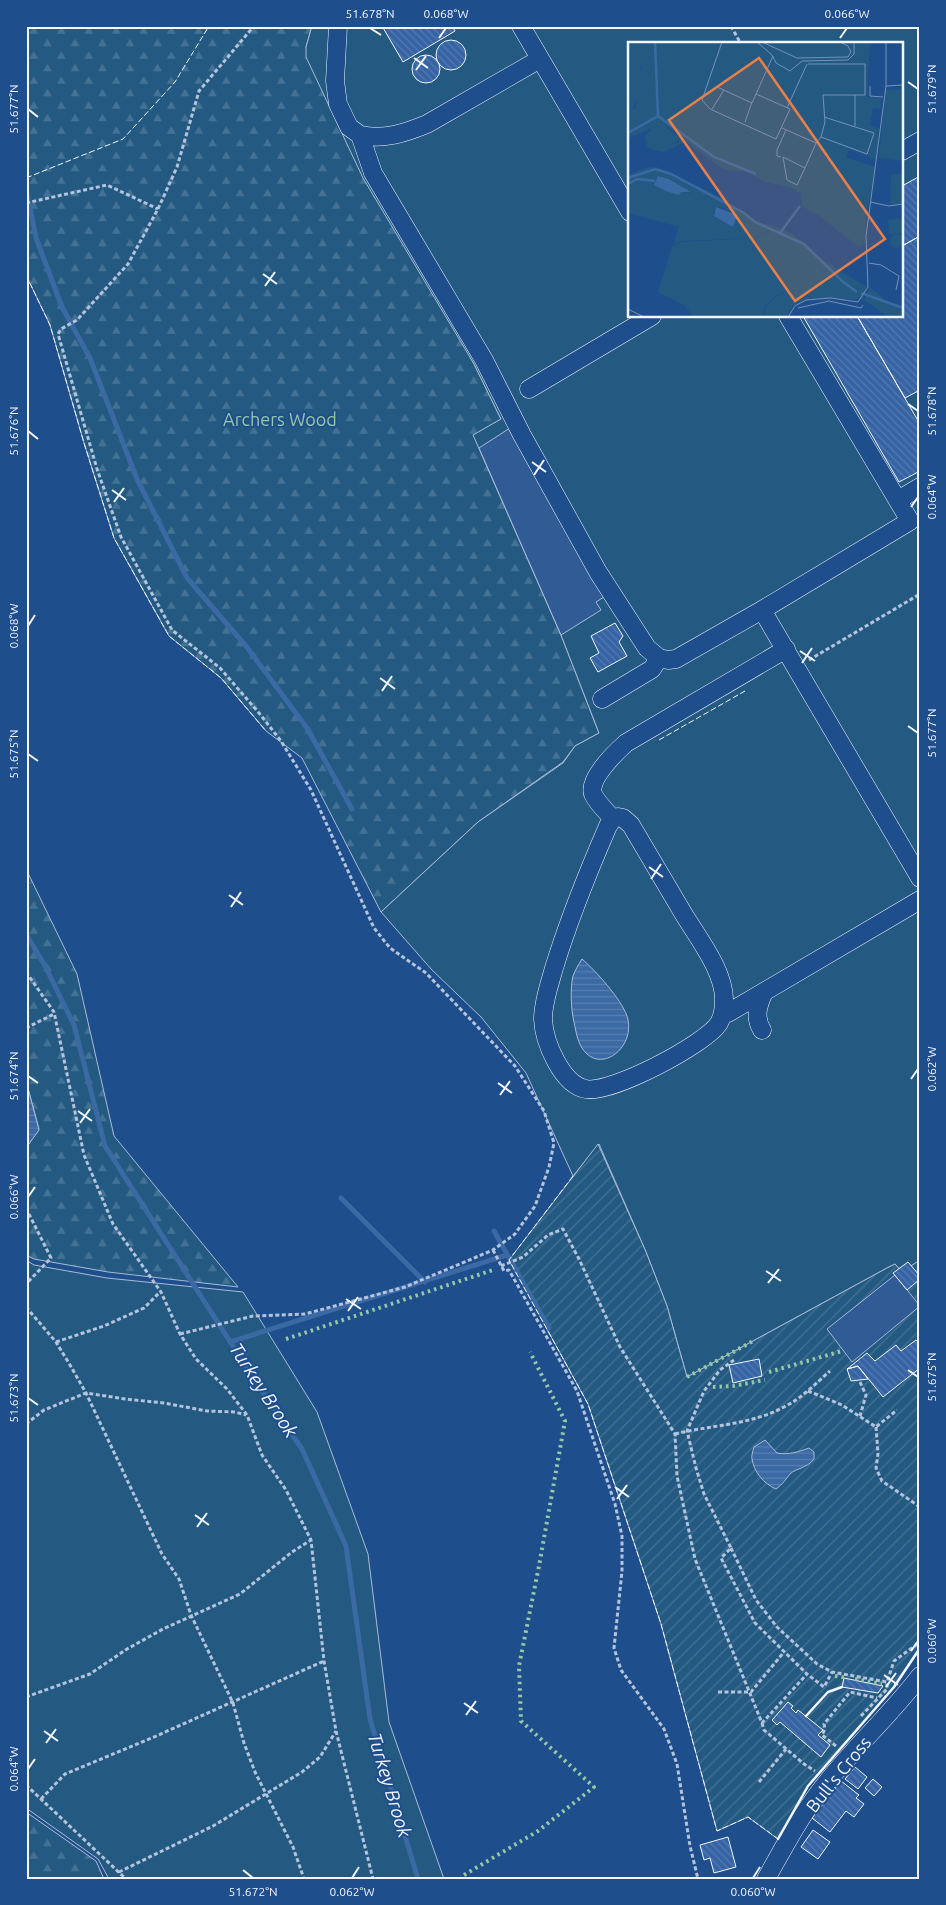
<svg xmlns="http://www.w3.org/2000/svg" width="946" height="1905" font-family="Ubuntu,sans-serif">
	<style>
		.forest { fill: url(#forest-firs); stroke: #a8bbd7 }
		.park { fill: #245a82; stroke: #a8bbd7; fill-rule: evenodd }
		.garden { fill: url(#garden-furrows); stroke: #a8bbd7 }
		.parking { fill: #305b95; stroke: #a8bbd7 }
		.water { fill: url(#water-rules); stroke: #a8bbd7 }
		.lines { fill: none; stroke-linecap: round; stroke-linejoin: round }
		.stream { stroke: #3b69a3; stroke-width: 5 }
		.building { fill: url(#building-back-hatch); stroke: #f2f6ff }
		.minor-casing { stroke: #f2f6ff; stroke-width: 19 }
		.path { stroke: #b3c4dc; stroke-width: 3; stroke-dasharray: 4 2.5; stroke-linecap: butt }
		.minor { stroke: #1f4e8c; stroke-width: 18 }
		.hedge { stroke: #97c8a6; stroke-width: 4; stroke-dasharray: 2.5 4; stroke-linecap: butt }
		.fence { stroke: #f2f6ff; stroke-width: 1; stroke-dasharray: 6 2.5; stroke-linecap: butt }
		.wall { stroke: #f2f6ff; stroke-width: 2.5 }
		.ticks { fill: none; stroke: #f2f6ff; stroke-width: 2 }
		.labels { text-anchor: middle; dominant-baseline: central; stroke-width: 4; stroke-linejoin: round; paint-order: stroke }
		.park-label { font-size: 18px; fill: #97c8a6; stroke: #1f4e8c }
		.street-label { font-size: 18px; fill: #f2f6ff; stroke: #1f4e8c }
		.water-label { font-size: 19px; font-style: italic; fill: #f2f6ff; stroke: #1f4e8c }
		.inset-river { fill: none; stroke: #3b69a3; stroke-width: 2.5 }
		.inset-road { fill: none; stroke: #7391ba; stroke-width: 1 }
		.view { fill: #ea8049; fill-opacity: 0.15; stroke: #ea8049; stroke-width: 2.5 }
		.inset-edge { fill: none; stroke: #f2f6ff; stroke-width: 2.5 }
		.neatline { fill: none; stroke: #f2f6ff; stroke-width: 2 }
		.ticks-label { font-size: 12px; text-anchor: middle; fill: #f2f6ff }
	</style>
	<defs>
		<pattern id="forest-firs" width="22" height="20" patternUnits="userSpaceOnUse" patternTransform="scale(1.25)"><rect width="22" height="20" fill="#245a82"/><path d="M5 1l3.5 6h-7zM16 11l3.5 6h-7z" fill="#447295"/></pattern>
		<pattern id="garden-furrows" width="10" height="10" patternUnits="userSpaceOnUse" patternTransform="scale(1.25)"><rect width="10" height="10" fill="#245a82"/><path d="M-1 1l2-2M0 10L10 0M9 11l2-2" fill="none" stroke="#447295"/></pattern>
		<pattern id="water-rules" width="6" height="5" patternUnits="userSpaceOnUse" patternTransform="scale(1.25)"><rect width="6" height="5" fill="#3b69a3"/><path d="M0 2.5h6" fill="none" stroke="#587fb1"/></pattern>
		<pattern id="building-back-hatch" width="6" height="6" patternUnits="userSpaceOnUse" patternTransform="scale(1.25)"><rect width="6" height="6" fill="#3563a3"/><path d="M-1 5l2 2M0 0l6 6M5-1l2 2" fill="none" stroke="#537ab1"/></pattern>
	</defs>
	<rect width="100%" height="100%" fill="#1f4e8c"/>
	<path class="forest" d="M26,26H312L306,47L474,364L501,419L474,435L561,635L599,733L575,746L563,762L478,822L381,912L302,758L266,731L221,678L169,636L114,538L84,443L50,325L26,275Z
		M26,869L77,974L114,1136L238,1287L108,1272L34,1259L26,1255V1148L39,1129L26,1081Z
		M26,1812L96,1861L104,1879H26Z"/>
	<path class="park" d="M312,26H920V1260L902,1272L895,1264L887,1268L687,1377L667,1306L646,1252L599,1144L573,1176L526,1073L481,1017L432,970L381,912L478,822L563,763L575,746L599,733L561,635L473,435L501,419L474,364L363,178L306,57V47ZM630,44H902V316H630Z
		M26,1260L34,1265L107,1278L243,1292L317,1412L368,1554L389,1722L444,1879H109L98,1859L26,1808Z"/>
	<path class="garden" d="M598,1144L646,1252L667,1306L687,1377L887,1268L895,1264L902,1272L920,1260V1648L894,1687L808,1786L778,1839L748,1817L717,1831L661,1624L588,1404L509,1260Z"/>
	<path class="parking" d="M510,428L607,595L596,602L601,610L561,635L479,448Z
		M895,1275L920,1306L852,1362L827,1329Z"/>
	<path class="water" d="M582,959C596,971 621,999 627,1016C637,1047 600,1076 582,1048C577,1040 576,1031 574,1022C571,1009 570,989 573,976C575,970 579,964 582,959Z
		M26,1081L39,1130L26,1148Z
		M765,1440L777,1453C789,1455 798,1452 809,1448L814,1452V1459C806,1469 796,1468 790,1474C785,1480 783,1484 776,1489C764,1484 754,1472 752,1459C751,1456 753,1451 754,1447Z"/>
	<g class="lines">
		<path class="stream" d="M26,188L36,238L62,307L90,358L137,479L187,578L246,646L307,728L352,809
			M26,934L44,964L74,1025L105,1146L252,1376L302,1449L346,1546L370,1719L418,1879
			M341,1198L425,1282
			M494,1231L549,1328
			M230,1342L507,1255"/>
	</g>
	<path class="building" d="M382,26H452L455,31L403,62Z
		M436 55a15 15 0 1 1 30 0a15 15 0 1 1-30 0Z
		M412 69a14 14 0 1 1 28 0a14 14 0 1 1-28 0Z
		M920,176V236L902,246V186Z
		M920,236V390L905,398L857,316H902V246Z
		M803,316H857L920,424V471L899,482Z
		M615,623L623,636L619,642L627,656L598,672L590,658L599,653L591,636Z
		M908,1262L920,1276V1279L907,1290L893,1273Z
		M916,1340L920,1344V1368L883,1397L858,1366L847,1369L867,1353L875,1361L896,1345L901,1351Z
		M759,1359L762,1376L733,1383L729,1365Z
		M858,1366L868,1379L851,1381L847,1369Z
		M844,1678L883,1686L878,1693L842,1687Z
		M788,1702L793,1706L791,1708L796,1713L798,1710L823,1730L818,1735L830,1745L821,1757L780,1722L777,1725L772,1720Z
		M855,1767L867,1777L858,1789L845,1779Z
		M873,1779L882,1787L874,1796L865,1788Z
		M841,1781L859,1795L856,1798L864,1804L854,1817L846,1811L830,1832L812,1818Z
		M813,1830L830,1842L818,1859L801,1847Z
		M728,1837L736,1867L714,1873L710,1858L704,1860L700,1845Z"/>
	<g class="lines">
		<g class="minor-casing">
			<path id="minor" d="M338,26L335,81L338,104L349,127L360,135L373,173L484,360L522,435L598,572L647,648L659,658L668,660L676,659L762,610L910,521L788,316
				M521,26L630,212
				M360,135C385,140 405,133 427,124L540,59
				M902,151L920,141
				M529,389L652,316
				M898,500L920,487
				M762,610L920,878
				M602,699L652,669L659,658
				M618,817L623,818L631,825C648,854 666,884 683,913C698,938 725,972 724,1001C724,1009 723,1016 719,1023C706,1044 611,1094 586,1089C562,1085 544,1042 543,1019C543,1002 550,983 554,968C569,919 588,872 608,826L613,819Z
				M613,819C607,812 597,803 593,794C588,779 616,752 626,743L786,649
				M724,1012L728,1013L920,900
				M762,1030C754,1017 758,1005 764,992
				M766,1879C783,1849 799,1818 820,1791C850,1751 889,1717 920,1676"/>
		</g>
		<path class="path" d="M731,26L741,44
			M26,203L107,185L158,209
			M809,660L920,594
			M26,972L54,1012L84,1155L113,1224L161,1292L180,1334L196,1359L227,1389L247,1415L262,1455L286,1490L311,1540L324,1661L336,1731L373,1879
			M26,1028L54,1014
			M26,1208L51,1258L26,1284
			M493,1250L504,1271L509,1270L577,1391L615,1504L622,1536V1571L614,1648L621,1670L664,1729L677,1764L690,1846L698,1879
			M501,1266L523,1257L548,1235L563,1229L579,1259L620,1347L675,1434L677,1476L695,1559L762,1723L807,1674
			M26,1307L56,1342L70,1365L86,1393L162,1554L179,1579L191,1615L233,1703L244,1743L255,1772L293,1847L304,1879
			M180,1334L253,1316L305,1314L405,1287L493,1250L515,1234L535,1206L549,1167L554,1143L544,1111L515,1066L426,973L390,948L374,928L311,790L281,741L259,713L220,668L172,630L121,537L97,469L58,334L61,329L77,320L128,264L158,209L177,167L199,91L254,26
			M56,1342L104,1326L144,1308L160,1292
			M734,1360L720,1370L704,1391L687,1431L696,1468L704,1494L731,1548L721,1558L755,1623L807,1674L824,1687L832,1672
			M860,1382L866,1395L860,1416
			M808,1391L842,1405L876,1427L897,1410
			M26,1424L44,1410L86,1393L125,1399L164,1403L207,1411L235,1412L246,1415
			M876,1427L878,1454L876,1468L882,1481L920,1507
			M675,1434C711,1425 751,1425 784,1407C802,1398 815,1384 830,1371
			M731,1548L756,1600L777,1627L817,1664L832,1672L887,1682L894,1661L920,1642
			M718,1692H751L784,1652
			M26,1697L90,1674L127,1649L163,1629L240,1594L292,1552L311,1540
			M861,1716L887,1689V1682
			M762,1723L764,1730L804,1764L815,1771
			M836,1746L822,1735L825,1729L824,1724L850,1692L877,1698
			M759,1782L786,1749
			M26,1785L126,1879
			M41,1799L65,1774L154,1737L324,1661
			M119,1872L213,1826L302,1772L320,1757L336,1731"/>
		<use href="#minor" class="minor"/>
		<path class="hedge" d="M286,1339L493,1270
			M769,1372L842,1351
			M687,1377L755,1340
			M713,1387L733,1386L765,1380
			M835,1676L848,1678
			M855,1679L882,1684
			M464,1875L538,1831L594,1787L521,1721L519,1666L539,1566L565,1421L530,1352"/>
		<path class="fence" d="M26,178L123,139L175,82L209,26
			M26,275L50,325L84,443L114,538L169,636L221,678L266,731
			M659,740L745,691
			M573,1176L509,1260L588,1404L661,1624L717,1831L748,1817L778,1839"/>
		<path class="wall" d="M806,1716L828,1692L842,1687
			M778,1839L808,1786L894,1687L920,1648"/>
	</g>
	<path class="ticks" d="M370,28L381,35M439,38L446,28M840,38L847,28M414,58L428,68M416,70L426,56M908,82L918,89M28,109L38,117M263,274L277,284M265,286L275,272M908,404L918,411M28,431L38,439M532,462L546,472M534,475L544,460M112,490L126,500M114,502L124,488M911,507L918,497M28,626L35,615M800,651L815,661M802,663L812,648M380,678L395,689M382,691L392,676M908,726L918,733M28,754L38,761M649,867L663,877M651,879L661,864M229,895L243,905M231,907L241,892M28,1076L38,1083M911,1079L918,1069M498,1083L512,1093M500,1095L510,1081M78,1111L92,1121M80,1123L90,1109M28,1197L35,1187M766,1271L781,1281M768,1283L779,1269M346,1299L361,1309M348,1311L358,1297M908,1370L918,1377M28,1398L38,1405M615,1487L629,1497M617,1499L627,1485M195,1515L209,1525M197,1527L207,1513M911,1651L918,1641M884,1675L898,1685M886,1687L896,1673M464,1703L478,1713M466,1715L476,1701M44,1731L58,1741M46,1743L56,1729M28,1769L35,1759M243,1870L253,1878M352,1878L359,1867M753,1878L760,1867"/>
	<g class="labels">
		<g class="park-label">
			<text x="280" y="419">Archers Wood</text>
		</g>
		<g class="street-label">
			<text transform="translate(838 1774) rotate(-51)">Bull's Cross</text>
		</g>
		<g class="water-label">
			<text transform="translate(264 1390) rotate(57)">Turkey Brook</text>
			<text transform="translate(390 1785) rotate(73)">Turkey Brook</text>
		</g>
	</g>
	<g transform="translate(628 42)">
		<rect width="275" height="275" fill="#1f4e8c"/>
		<path d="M0,0L6,3L10,56L3,69H0ZM7,0H24L29,37L21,44L13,30V11ZM24,86L20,95L48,102L53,97L57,100L36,110L26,108L19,105L17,95Z" fill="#245a82"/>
		<path d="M5,0L10,3L15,16L12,26L21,44L29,37L24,0H85L91,3L76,41L73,63L116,85L115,88L146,108L137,140L120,130L99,128L87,122L40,85L30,84L0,96V69L7,66L10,56L3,20ZM29,125L95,156L127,179L149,185L128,196L53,199L45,204L51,185L0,171V133L16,126ZM31,134L41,137L63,151L38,149L27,139ZM91,165L105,170V185L87,174L85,170ZM160,249H174L184,257L166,263L159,275H137V266L148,254Z" fill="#245a82" fill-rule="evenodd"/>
		<path d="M37,61L46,62L45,78L32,71ZM35,83L53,97L36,107L27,106L21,102L20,95L24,86Z" fill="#245a82"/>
		<path d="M85,0L242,1L239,55L253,56L252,67L245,66L242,84L251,86L249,118L221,107L211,139L197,164L174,148L173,152L162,145L137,140L146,108L115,88L116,85L73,63L76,41L91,4ZM275,47V119L251,116L257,48ZM265,132H275V161L262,163L263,133ZM275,176V191L261,192L260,178ZM150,185L165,192L192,216L238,245L235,257H185L174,249L160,248L147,254L136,266V275H66L56,263L30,250L44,205L54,200L128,196ZM262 199a7 7 0 1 1 14 0a7 7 0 1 1-14 0ZM242,245L257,258L275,264V275H261L236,258Z" fill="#245a82"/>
		<path d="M174,20H180L170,40L162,37ZM219,116L248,125L238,174L237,201L231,205L190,173L173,164L174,147L198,163Z" fill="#245a82"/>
		<path d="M30,134L41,137L63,150H53L51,153L38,149L26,143ZM88,165L109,173L105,185L86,174Z" fill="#3b69a3"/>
		<path class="inset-river" d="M30,74L86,115L128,132M0,91L30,74L27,0M0,136L27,127L43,132L116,171L127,180L176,202L214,239L229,250M0,142L9,137L27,139M152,191L172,164M233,251L275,266"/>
		<path class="inset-road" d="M94,0L74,58L82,67L148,97L162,67L128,52M129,0L144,13L148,21L162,29L174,19L220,18L226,12V0M134,0L169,16L220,15L223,10L220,4L212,0M180,22H237M242,44V54L255,55M258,44L275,43M89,45L124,61L145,14M159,66L179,22M84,67L96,48M117,80L124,60M227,84V53M154,86L188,101L193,95L197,80L195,53H237V22M193,95L239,112L246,91L196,75M153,115L149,114V108L158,88M155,115L177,126L169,143L159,138ZM177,126L188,101M242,160L261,164L275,162M241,221L253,223L271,234L268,248M170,266L201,259L233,266L235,263M0,267L16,275M160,275L167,264L178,258L203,256L230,260L240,245L238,194L258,44V0"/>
		<path class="view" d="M131,16L257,197L167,259L41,78Z"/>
		<rect width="275" height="275" class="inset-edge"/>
	</g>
	<rect width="946" height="1905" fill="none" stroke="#1f4e8c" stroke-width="55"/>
	<rect x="28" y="28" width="890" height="1850" class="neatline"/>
	<g class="ticks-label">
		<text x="370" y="18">51.678°N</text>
		<text x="446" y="18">0.068°W</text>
		<text x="847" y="18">0.066°W</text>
		<text transform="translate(932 89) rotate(-90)" y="4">51.679°N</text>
		<text transform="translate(14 109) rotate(-90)" y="4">51.677°N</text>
		<text transform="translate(932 411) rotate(-90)" y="4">51.678°N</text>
		<text transform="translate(14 431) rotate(-90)" y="4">51.676°N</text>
		<text transform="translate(932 497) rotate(-90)" y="4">0.064°W</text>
		<text transform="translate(14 626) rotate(-90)" y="4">0.068°W</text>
		<text transform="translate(932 733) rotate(-90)" y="4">51.677°N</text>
		<text transform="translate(14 754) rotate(-90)" y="4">51.675°N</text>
		<text transform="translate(932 1069) rotate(-90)" y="4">0.062°W</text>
		<text transform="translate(14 1076) rotate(-90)" y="4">51.674°N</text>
		<text transform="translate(14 1197) rotate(-90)" y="4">0.066°W</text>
		<text transform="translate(932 1377) rotate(-90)" y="4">51.675°N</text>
		<text transform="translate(14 1398) rotate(-90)" y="4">51.673°N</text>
		<text transform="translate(932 1641) rotate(-90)" y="4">0.060°W</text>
		<text transform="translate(14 1769) rotate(-90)" y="4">0.064°W</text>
		<text x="253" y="1896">51.672°N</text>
		<text x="352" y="1896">0.062°W</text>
		<text x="753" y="1896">0.060°W</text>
	</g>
</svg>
